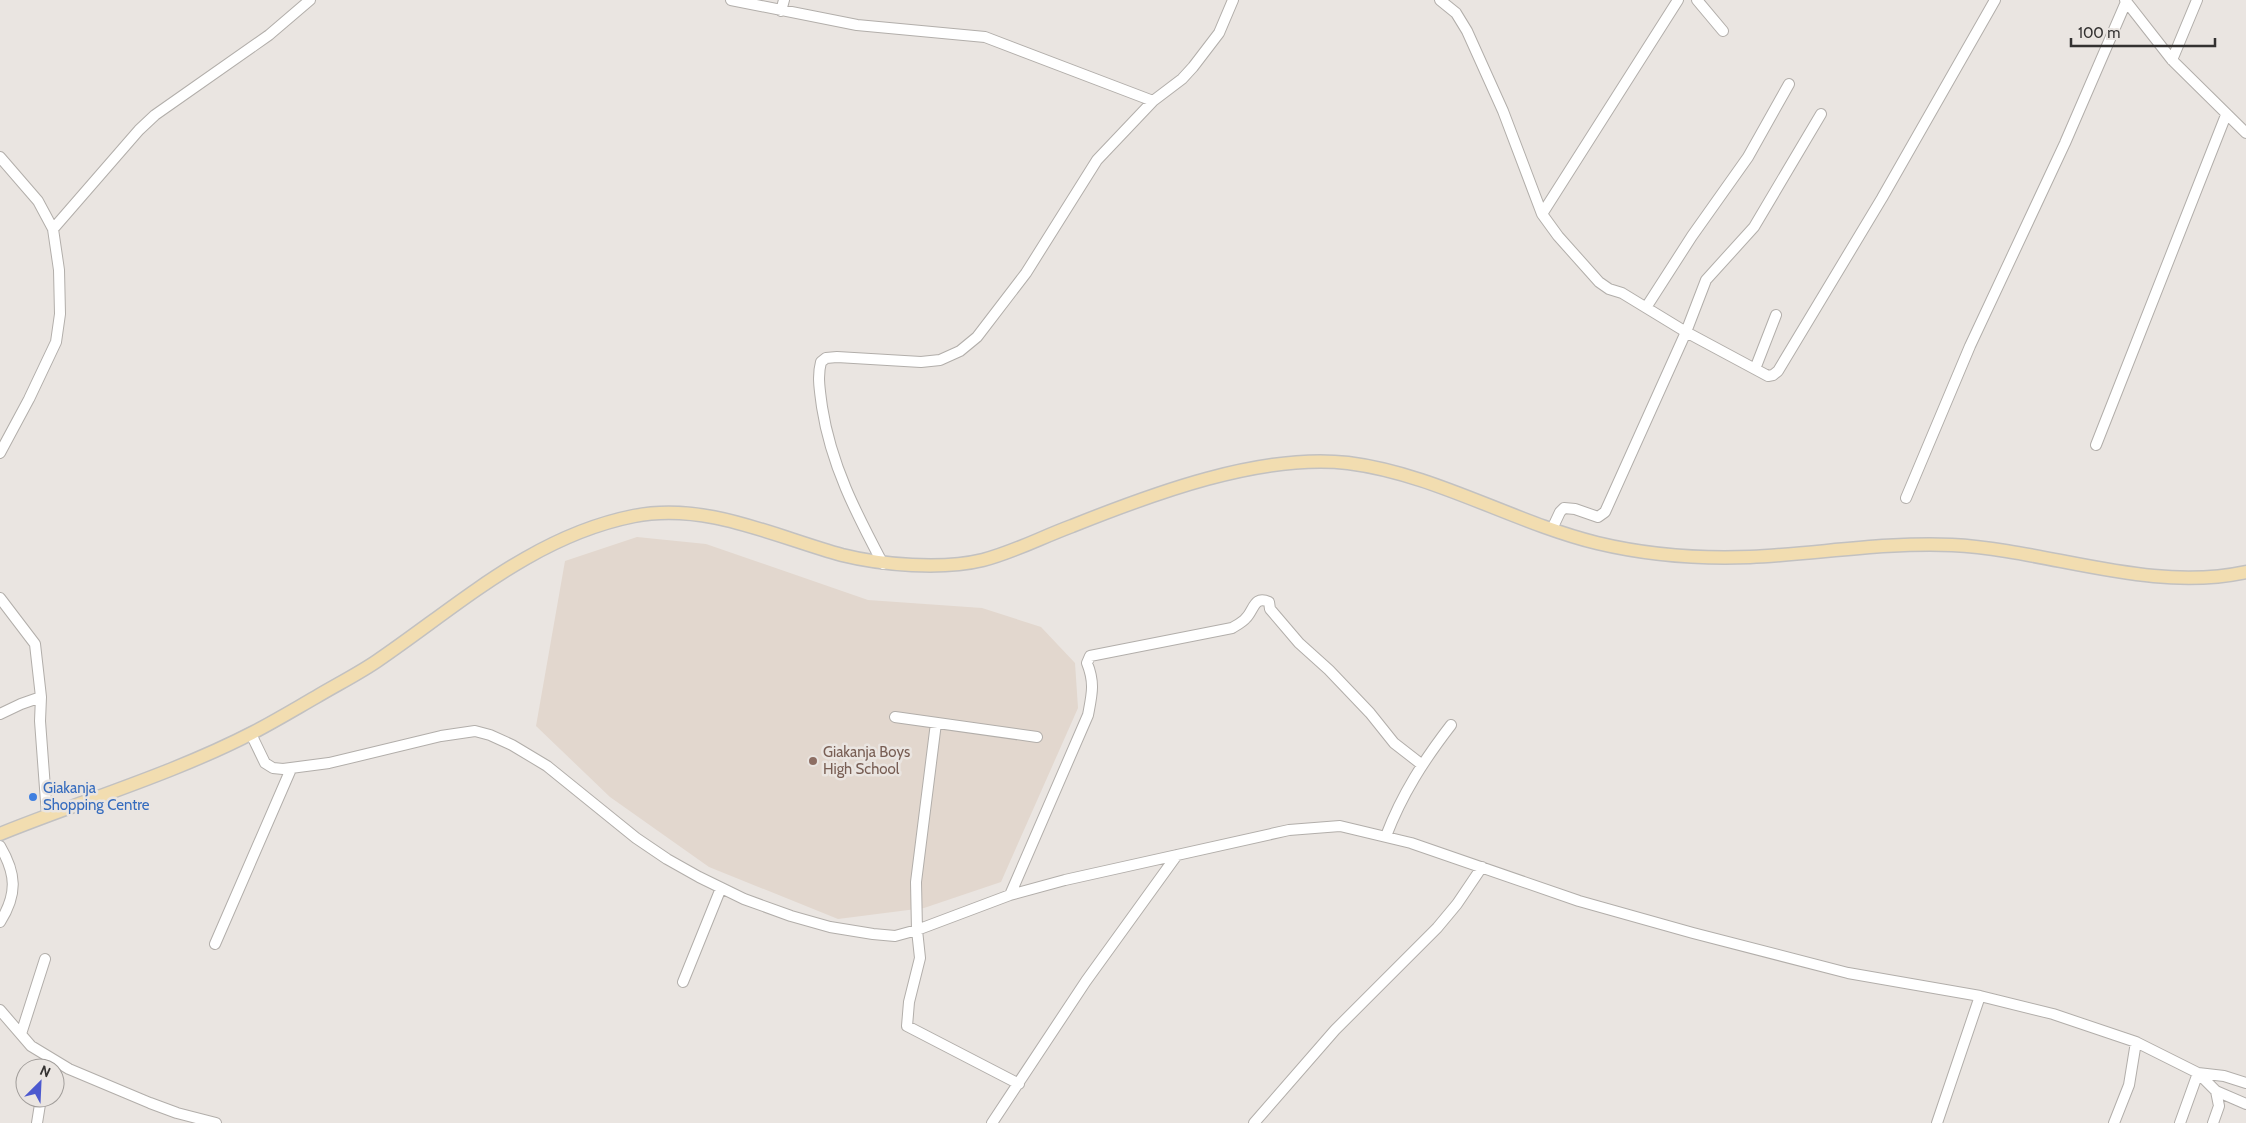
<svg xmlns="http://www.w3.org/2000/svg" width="2246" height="1123" font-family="Cabin,sans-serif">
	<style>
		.built { fill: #e2d7ce }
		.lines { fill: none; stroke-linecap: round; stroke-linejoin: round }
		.minor-casing { stroke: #b2aeaa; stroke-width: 12 }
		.major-casing { stroke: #c2c1c1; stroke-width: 15 }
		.minor { stroke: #fff; stroke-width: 10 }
		.major { stroke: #f2ddb0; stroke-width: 12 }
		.education-dot { fill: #8d6e63; stroke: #eae5e1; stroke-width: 2 }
		.shop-dot { fill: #3f7fe0; stroke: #eae5e1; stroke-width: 2 }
		.labels { text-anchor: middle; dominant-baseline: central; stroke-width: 5; stroke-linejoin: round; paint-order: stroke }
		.education-label { font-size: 15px; fill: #785e54; stroke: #eae5e1; text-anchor: start }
		.shop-label { font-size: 15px; fill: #366cbe; stroke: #eae5e1; text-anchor: start }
	</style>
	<rect width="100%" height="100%" fill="#eae5e1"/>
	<path class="built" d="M637,537L706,544L868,600L982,608L1041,627L1075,663L1078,708L1001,882L924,908L838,919L709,867L610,797L536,726L565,561Z"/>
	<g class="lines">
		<g class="minor-casing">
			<path id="minor" d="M731,0L857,25L985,37L1153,101
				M1440,0L1456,13L1467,31L1503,111L1542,214L1558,236L1599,282L1609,289L1622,293L1686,332L1768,376L1773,375L1778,371L1882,198L1995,0
				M1697,0L1723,31
				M2125,0L2172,60L2246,133
				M781,11L784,0
				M2172,60L2197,0
				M0,157L38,201L53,229L59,270L60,314L56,342L29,399L0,453
				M1542,214L1678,0
				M53,229L139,130L155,115L269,35L310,0
				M1647,306L1692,236L1748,157L1789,84
				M1755,369L1776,315
				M2096,445L2226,115
				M1906,498L1970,346L2065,143L2126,2
				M1552,529L1560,512L1564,508L1575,509L1598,517L1605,512L1686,332L1706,280L1754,227L1821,114
				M883,564C856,513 831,465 822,407C820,391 817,377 821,362L826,358L837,357L921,362L940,360L960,351L977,337L1026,273L1097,160L1153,101L1182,79L1193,67L1219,33L1233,0
				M0,598L35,644L41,697L40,721L47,815
				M0,714L21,704L41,697
				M895,717L1037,737
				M936,723L916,882L917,930L920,958L909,1002L907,1026L1019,1084
				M251,734L265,763L273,768L283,769L329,763L441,736L475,731L490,735L512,745L547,766L636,838L667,859L699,877L744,899L791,916L830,927L873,934L895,936L917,930L1010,895L1065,880L1289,830L1340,826L1411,843L1579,901L1693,933L1848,973L1980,996L2053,1014L2136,1042L2198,1073L2216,1091L2246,1104
				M1386,836C1402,794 1424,760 1451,725
				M0,846C16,873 18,894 0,922
				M1010,895L1088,715C1092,694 1095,683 1087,663L1090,656L1232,628C1237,625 1243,622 1246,618C1254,610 1254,595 1269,602L1270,609L1299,643L1329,670L1370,713L1394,743L1421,764
				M215,944L291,769
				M683,982L721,888
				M0,1010L31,1046L69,1069L150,1103L177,1113L216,1123
				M21,1034L45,959
				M37,1123L41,1098
				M992,1123L1086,981L1177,855
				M1254,1123L1335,1030L1437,928L1457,904L1482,867
				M1937,1123L1980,996
				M2114,1123L2129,1085L2136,1042
				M2180,1123L2198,1073L2224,1076L2246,1083
				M2213,1123L2219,1106L2216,1091"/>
		</g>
		<g class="major-casing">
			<path id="major" d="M0,834C84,800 173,774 254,732C275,721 295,709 316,697C336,685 358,674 377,661C459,605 533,536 634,516C706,502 773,536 842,555C882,565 942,570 983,560C1014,552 1042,537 1072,526C1152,494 1261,453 1348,463C1435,474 1512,522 1597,543C1647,555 1698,559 1750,557C1817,554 1884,542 1952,545C2050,550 2148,593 2246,572"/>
		</g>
		<use href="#minor" class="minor"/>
		<use href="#major" class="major"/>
	</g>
	<circle class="education-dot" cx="813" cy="761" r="5"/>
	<circle class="shop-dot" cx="33" cy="797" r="5"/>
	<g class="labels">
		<g class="education-label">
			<text x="823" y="752">Giakanja Boys<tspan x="823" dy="17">High School</tspan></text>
		</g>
		<g class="shop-label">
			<text x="43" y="788">Giakanja<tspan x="43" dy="17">Shopping Centre</tspan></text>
		</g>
	</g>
	<g transform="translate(40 1083) rotate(24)"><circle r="24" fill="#eae5e1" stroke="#a19d9a"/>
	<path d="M0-4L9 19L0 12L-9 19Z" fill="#4c59cf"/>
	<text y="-8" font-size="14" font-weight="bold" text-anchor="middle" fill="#333130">N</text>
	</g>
	<path d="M2071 38v8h144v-8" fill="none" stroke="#333130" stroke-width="2.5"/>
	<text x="2078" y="38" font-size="15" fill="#333130" stroke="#eae5e1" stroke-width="4" paint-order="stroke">100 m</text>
</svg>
